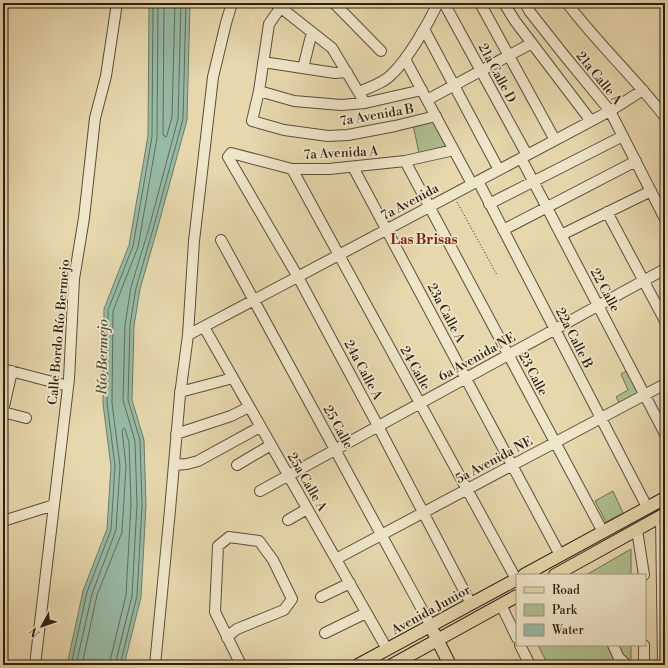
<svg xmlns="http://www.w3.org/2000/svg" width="668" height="668" font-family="'Libre Bodoni',serif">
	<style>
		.green { fill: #aebf8e; stroke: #6e7051 }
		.water { fill: #97baa5; stroke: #6d7c6b }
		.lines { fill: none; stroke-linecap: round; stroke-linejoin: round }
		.shore { stroke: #626d5c; stroke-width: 1 }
		.minor-casing { stroke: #5b4e3a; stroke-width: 12 }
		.major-casing { stroke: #2d2014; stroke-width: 14 }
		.path { stroke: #2d2014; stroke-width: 1; stroke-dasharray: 1 2; stroke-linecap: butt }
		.minor { stroke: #efe5c9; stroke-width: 10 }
		.major { stroke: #e6d7ac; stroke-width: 12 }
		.labels { text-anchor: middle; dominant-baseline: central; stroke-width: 3.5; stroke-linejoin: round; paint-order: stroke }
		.street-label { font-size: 13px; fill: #2d2014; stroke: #efe5c9 }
		.neighbourhood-label { font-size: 14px; font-weight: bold; fill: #7a1f14; stroke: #efe5c9 }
		.water-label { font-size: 14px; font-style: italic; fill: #4d4e40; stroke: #efe5c9 }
	</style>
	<rect width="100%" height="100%" fill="#e6d7ac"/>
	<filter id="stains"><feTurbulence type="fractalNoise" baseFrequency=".005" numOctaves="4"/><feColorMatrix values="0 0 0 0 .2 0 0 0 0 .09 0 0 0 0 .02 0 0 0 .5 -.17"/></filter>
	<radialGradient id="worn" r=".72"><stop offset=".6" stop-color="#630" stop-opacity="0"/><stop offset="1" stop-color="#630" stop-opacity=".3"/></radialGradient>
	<path class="green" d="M434,120L446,146L419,153L413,125Z
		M630,369L642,392L620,404L616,397L628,390L621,374Z
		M613,491L623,513L606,522L595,501Z
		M631,549V575H586Z
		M538,645H631V665H557L555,662L548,665Z"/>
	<path class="water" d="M149,3H190L187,120L157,230L140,289L134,326L132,400L144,440L146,505L141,597L124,665H67L83,591L107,529L111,466L103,404L104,309L129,245L148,136Z"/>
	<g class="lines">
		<path class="shore" d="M164,3L163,135L166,137L167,135L172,117L175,3
			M71,665L87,592L111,530L115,466L107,403L108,310L133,246L152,137L153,3
			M76,665L92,594L116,530L120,466L112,403L113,311L138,247L157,138L158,3
			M82,665L97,595L122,532L126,466L122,430L124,428L125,430L129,442L131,504L126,595L109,665
			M115,665L132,596L137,505L135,441L123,400L125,325L131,287L149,228L178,119L181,3
			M120,665L137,596L142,505L140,440L128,400L130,325L136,288L153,229L183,119L186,3"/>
		<g class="minor-casing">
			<path id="minor" d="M275,3L332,48L365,103
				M334,3L381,51
				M444,3L527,155
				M480,3L555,140
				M504,3L515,21L591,121
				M525,3L530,12L564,55L610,111L665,219
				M567,3C597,43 634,77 665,117
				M281,7L269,24L259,91L252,121L284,130L328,136L348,135L395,126L436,116
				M424,29L499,170
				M405,59L472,184
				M263,62L335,73L347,72
				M303,68L312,32
				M259,91L294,101L341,105L365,103L422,90
				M359,92C370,87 384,83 392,74C408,59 428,24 438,3
				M427,100L532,43
				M454,150L405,161L329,169H292L231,153L228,157L298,277L378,426L471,604
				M521,158L665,434
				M405,161L603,532
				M353,167L560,555
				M292,169L516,579
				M478,181L647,507
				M489,204L623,136
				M607,212L665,321
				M503,230L636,161
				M561,235L651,191
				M221,240L431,626
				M204,327L387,649
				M188,335L610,111L643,90
				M3,369L68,386
				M180,392L233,378
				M3,411L12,371
				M3,412L26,418
				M176,434L231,416L249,407
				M174,465L187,464L198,461L260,427
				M237,465L271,445
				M260,491L665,269
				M661,516L663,665
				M288,520L307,509
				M3,521L54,505
				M637,530L644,575
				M336,559L665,384
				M321,597L350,583
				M501,605L517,638
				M325,633L366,613
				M227,638L233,632L237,629L284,610L292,599L273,560L259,541L229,537L218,546L215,612L241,665
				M520,645L530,665
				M613,645L619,658L627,665
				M35,665L69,379L74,279L84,218L95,118L106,76L117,3
				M155,665L170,510L180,395L188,335L194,241L213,77L226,23L232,3
				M644,665V645"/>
		</g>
		<g class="major-casing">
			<path id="major" d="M524,575L665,498
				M555,575L665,514
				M434,633L450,665
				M358,665L517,579
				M392,665L517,596"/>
		</g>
		<path class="path" d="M457,202L497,275"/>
		<use href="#minor" class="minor"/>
		<use href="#major" class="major"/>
	</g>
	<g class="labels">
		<g class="street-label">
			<text transform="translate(497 73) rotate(62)">21a Calle D</text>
			<text transform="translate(599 78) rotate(51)">21a Calle A</text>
			<text transform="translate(377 115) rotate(-10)">7a Avenida B</text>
			<text transform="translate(341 153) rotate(-3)">7a Avenida A</text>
			<text transform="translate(410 202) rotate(-28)">7a Avenida</text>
			<text transform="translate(605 290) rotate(62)">22 Calle</text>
			<text transform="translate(446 313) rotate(62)">23a Calle A</text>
			<text transform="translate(59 332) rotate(-85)">Calle Bordo Río Bermejo</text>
			<text transform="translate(574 338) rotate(63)">22a Calle B</text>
			<text transform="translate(477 357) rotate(-29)">6a Avenida NE</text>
			<text transform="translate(415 368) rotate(61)">24 Calle</text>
			<text transform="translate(363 370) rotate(62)">24a Calle A</text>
			<text transform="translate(533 374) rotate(62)">23 Calle</text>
			<text transform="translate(338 427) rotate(61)">25 Calle</text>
			<text transform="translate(494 460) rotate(-28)">5a Avenida NE</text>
			<text transform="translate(307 482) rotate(60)">25a Calle A</text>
			<text transform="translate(431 610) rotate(-29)">Avenida Junior</text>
		</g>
		<g class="neighbourhood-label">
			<text x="424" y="240">Las Brisas</text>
		</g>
		<g class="water-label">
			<text transform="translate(103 357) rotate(-89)">Río Bermejo</text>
		</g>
	</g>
	<rect width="668" height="668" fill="none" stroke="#e6d7ac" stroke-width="16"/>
	<rect x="4" y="4" width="660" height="660" fill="none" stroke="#2d2014" stroke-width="2"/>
	<rect x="8" y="8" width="652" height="652" fill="none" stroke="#2d2014"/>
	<rect x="516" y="574" width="130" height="72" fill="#efe5c9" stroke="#a19681"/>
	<rect x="524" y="587" width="20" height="6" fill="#e6d7ac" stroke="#a19681"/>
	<text x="552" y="594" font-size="12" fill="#2d2014">Road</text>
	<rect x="524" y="604" width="20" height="12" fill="#aebf8e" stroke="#a19681"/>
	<text x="552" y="614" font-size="12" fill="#2d2014">Park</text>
	<rect x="524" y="624" width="20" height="12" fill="#97baa5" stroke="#a19681"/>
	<text x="552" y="634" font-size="12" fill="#2d2014">Water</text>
	<g transform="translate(42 626) rotate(230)" stroke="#efe5c9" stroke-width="3" paint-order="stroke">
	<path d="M0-3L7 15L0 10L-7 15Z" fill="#2d2014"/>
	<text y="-6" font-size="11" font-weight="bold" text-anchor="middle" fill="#2d2014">N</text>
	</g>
	<rect width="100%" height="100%" filter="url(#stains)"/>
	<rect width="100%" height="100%" fill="url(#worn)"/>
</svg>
